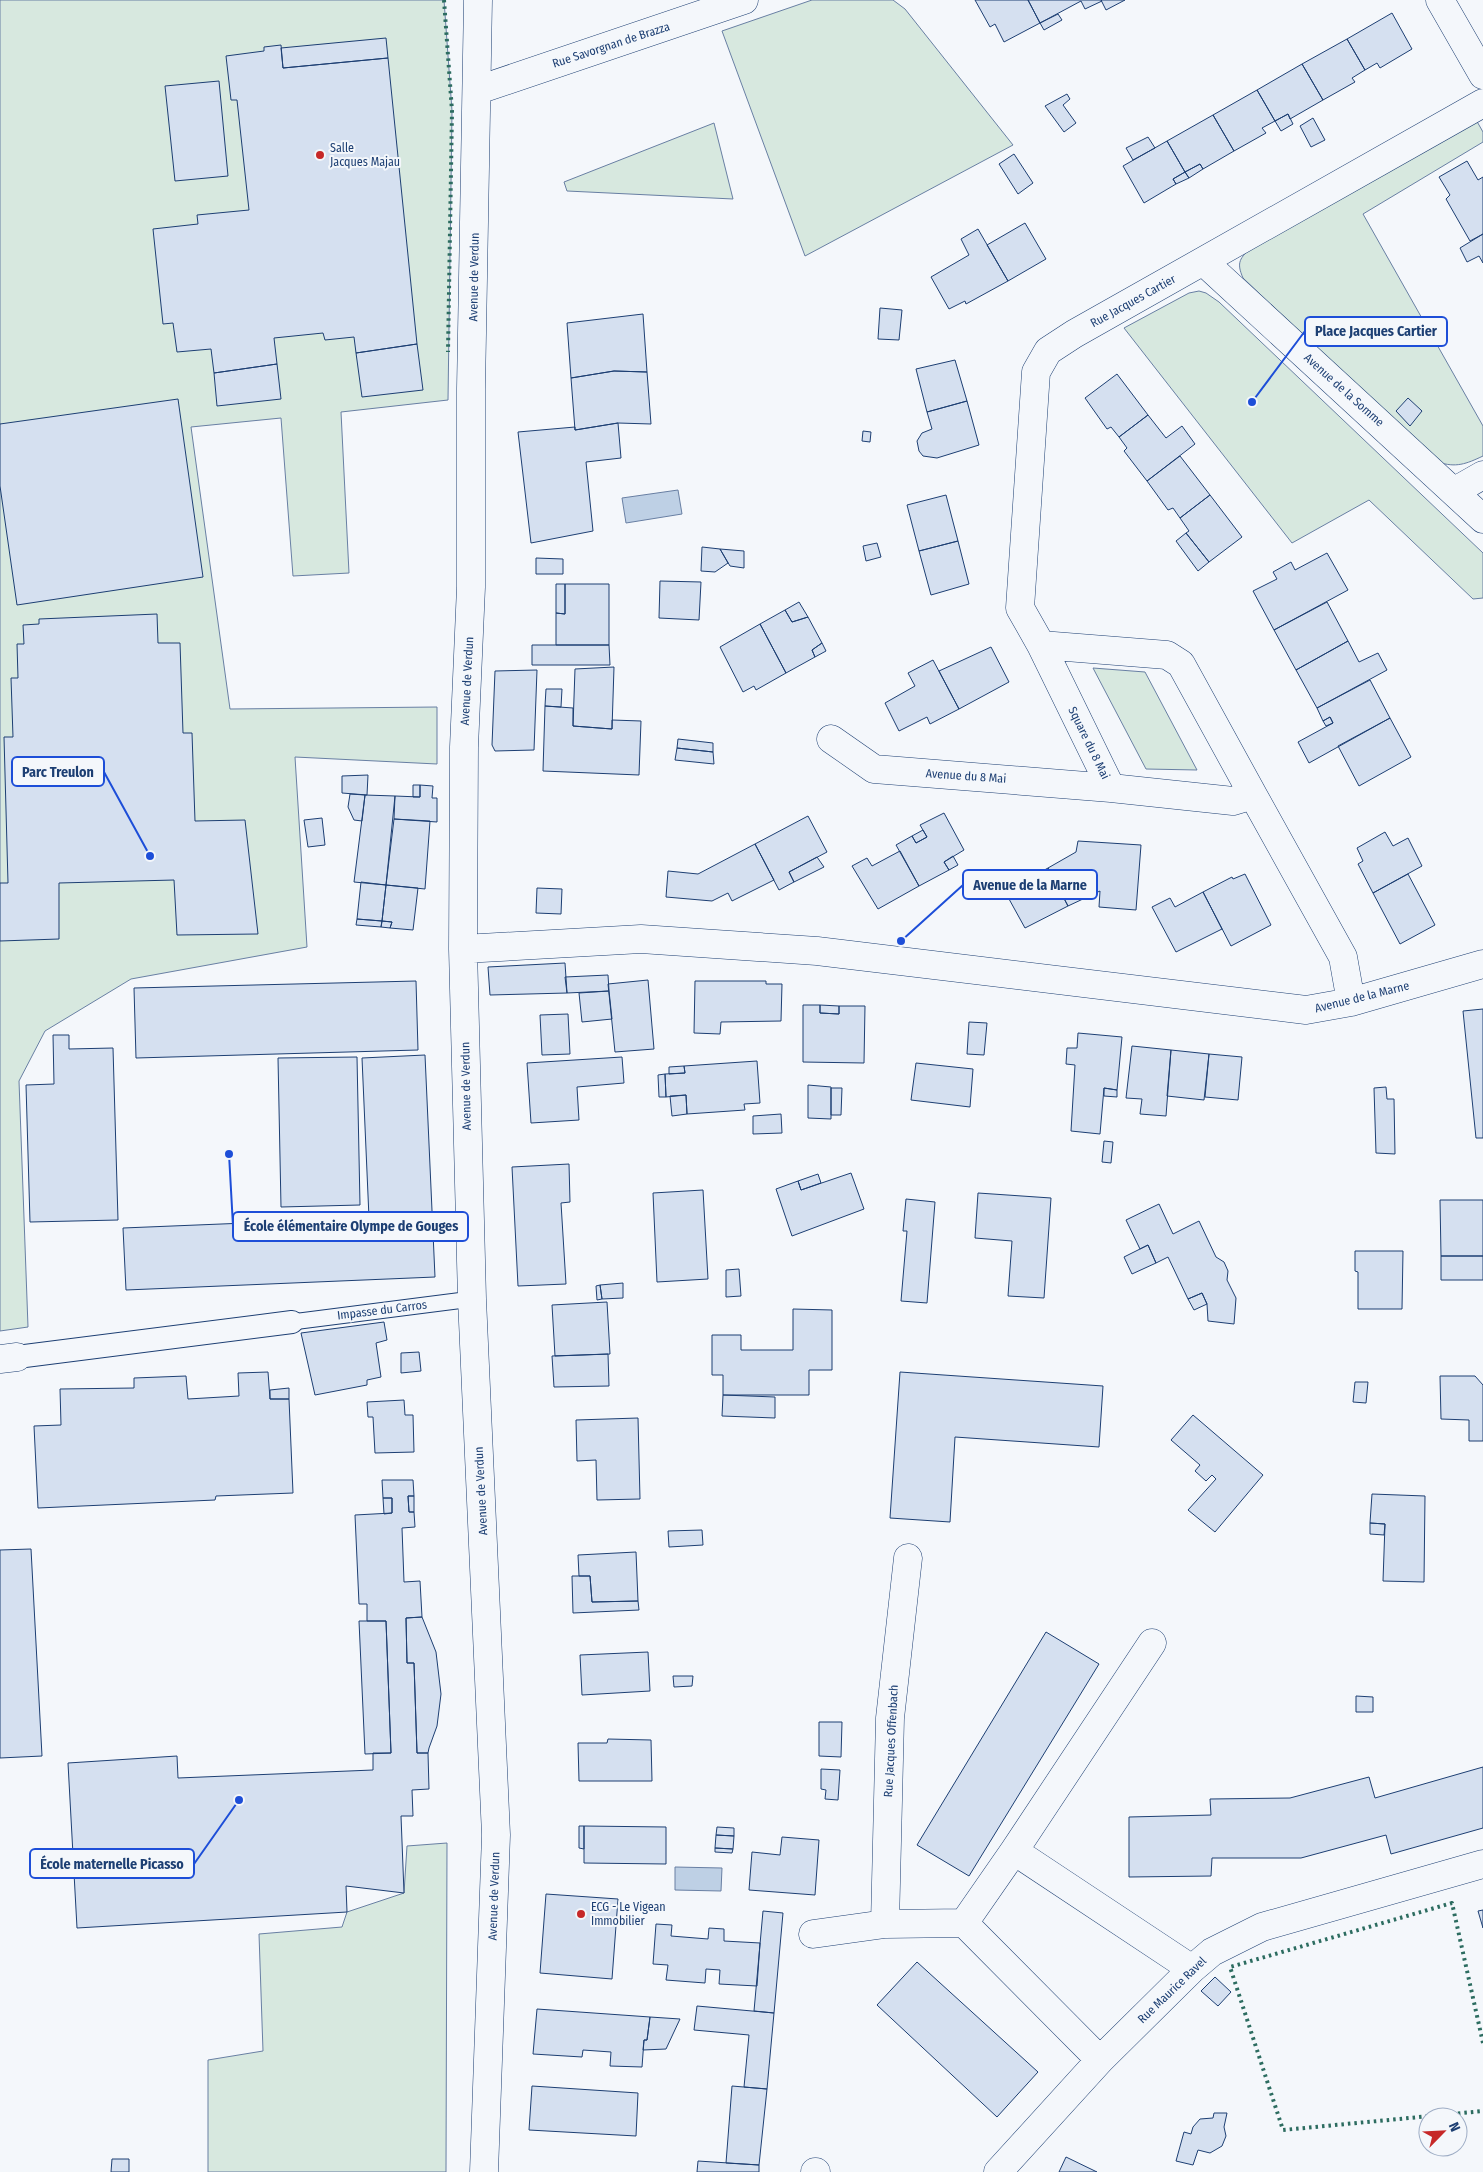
<svg xmlns="http://www.w3.org/2000/svg" width="1483" height="2172" font-family="'Fira Sans Condensed',sans-serif">
	<style>
		.green { fill: #d7e8df; stroke: #687fa3 }
		.water { fill: #bed0e5; stroke: #687fa3 }
		.building { fill: #d5e0f0; stroke: #1d3f73 }
		.lines { fill: none; stroke-linecap: round; stroke-linejoin: round }
		.service-casing { stroke: #1d3f73; stroke-width: 17 }
		.pedestrian-casing { stroke: #1d3f73; stroke-width: 24 }
		.minor-casing { stroke: #1d3f73; stroke-width: 29 }
		.service { stroke: #f4f7fb; stroke-width: 15 }
		.pedestrian { stroke: #f4f7fb; stroke-width: 22 }
		.minor { stroke: #f4f7fb; stroke-width: 28 }
		.hedge { stroke: #2c6c60; stroke-width: 4; stroke-dasharray: 2.5 4; stroke-linecap: butt }
		.poi-dot { fill: #c62828; stroke: #f4f7fb; stroke-width: 2 }
		.labels { text-anchor: middle; dominant-baseline: central; stroke-width: 4; stroke-linejoin: round; paint-order: stroke }
		.street-label { font-size: 12px; fill: #1d3f73; stroke: #f4f7fb }
		.poi-label { font-size: 12px; fill: #1d3f73; stroke: #f4f7fb; text-anchor: start }
		.leader { fill: none; stroke: #1d4ed8; stroke-width: 2 }
		.callout-dot { fill: #1d4ed8; stroke: #f4f7fb; stroke-width: 2 }
		.callout { fill: #f4f7fb; stroke: #1d4ed8; stroke-width: 2 }
		.callout-label { font-size: 14px; text-anchor: middle; font-weight: bold; fill: #1d3f73 }
	</style>
	<rect width="100%" height="100%" fill="#f4f7fb"/>
	<path class="green" d="M0,0H444L452,111L448,400L341,412L349,573L293,576L281,418L191,427L230,709L437,707V764L295,757L307,947L131,979L45,1031L19,1081L28,1327L0,1331Z
		M812,0H893L905,9L1013,145L805,256L722,31Z
		M1475,118L1483,132V142L1363,214L1483,426V456C1466,464 1456,468 1438,462L1243,278C1236,262 1240,258 1252,247Z
		M714,123L733,199L567,191L564,182Z
		M1199,291L1206,293L1219,302L1483,553V598L1473,599L1369,500L1292,543L1124,328L1189,293Z
		M1093,668L1145,672L1197,770L1146,769Z
		M447,1843L446,2172H208V2060L263,2051L259,1934L342,1927L347,1912L404,1893L407,1846Z"/>
	<path class="water" d="M678,490L682,514L626,523L622,498Z
		M675,1867L722,1868L721,1891L675,1890Z"/>
	<path class="building" d="M975,0H1028L1040,23L1004,42L995,24L990,27Z
		M1028,0H1101L1102,1L1085,9L1081,1L1040,23Z
		M1101,0H1125L1106,10Z
		M1392,13L1412,49L1380,68L1377,63L1365,70L1347,39Z
		M1058,14L1062,20L1044,30L1040,23Z
		M386,38L388,58L283,68L281,48Z
		M1347,39L1365,70L1352,78L1355,82L1323,100L1302,64Z
		M281,45L283,68L388,58L417,344L356,353L354,337L325,340L323,333L274,338L277,364L214,373L211,349L177,352L173,323L163,324L153,229L198,224L197,215L249,210L237,100H231L226,56L264,51V47Z
		M1302,64L1323,100L1290,119L1288,114L1275,121L1257,90Z
		M219,81L228,176L175,181L165,86Z
		M1257,90L1275,121L1262,128L1266,133L1234,151L1213,115Z
		M1067,94L1070,99L1063,105L1076,123L1064,132L1045,106Z
		M1288,114L1293,124L1281,131L1275,121Z
		M1213,115L1234,151L1203,169L1200,164L1185,172L1167,141Z
		M1313,118L1325,140L1311,147L1300,126Z
		M1148,137L1155,148L1133,160L1126,148Z
		M1167,141L1185,172L1173,179L1176,184L1144,203L1123,166Z
		M1014,154L1033,183L1018,194L999,164Z
		M1467,161L1478,180L1483,177V234L1470,241L1446,199L1450,195L1439,177Z
		M1200,164L1203,169L1189,178L1185,172Z
		M1185,172L1189,178L1176,184L1173,179Z
		M1025,223L1046,259L1008,281L987,245Z
		M978,229L1008,281L966,304L965,301L949,309L931,277L969,255L961,239Z
		M1483,234V263L1479,256L1467,262L1460,248Z
		M880,308L902,310L899,340L878,339Z
		M643,314L647,372L614,371L571,378L567,323Z
		M417,344L423,390L362,397L356,353Z
		M955,360L967,401L927,412L916,369Z
		M277,364L281,399L217,406L214,373Z
		M614,371L647,372L651,424L618,423L575,430L571,378Z
		M1117,374L1148,415L1119,437L1111,427L1107,429L1085,398Z
		M1408,398L1422,411L1410,426L1396,411Z
		M178,399L203,577L17,605L0,486V424Z
		M967,401L979,445L937,458L923,456L919,451L917,441L922,433L932,429L927,412Z
		M1148,415L1166,438L1182,426L1195,444L1147,481L1124,451L1127,448L1119,437Z
		M618,423L621,458L586,462L593,531L531,543L518,432L575,427V430Z
		M863,431L871,432L870,442L862,441Z
		M1180,456L1210,495L1180,518L1173,508L1168,510L1147,481Z
		M946,495L958,541L919,551L907,505Z
		M1210,495L1242,537L1209,562L1186,533L1189,531L1180,518Z
		M1186,533L1209,562L1198,571L1176,541Z
		M958,541L969,584L931,595L919,551Z
		M877,543L881,557L866,561L863,546Z
		M702,547L720,549L728,563L715,572L701,571Z
		M720,549L744,551V568L730,566Z
		M1327,553L1348,590L1274,630L1253,591L1277,579L1273,572L1291,562L1295,570Z
		M536,558L563,559V574H536Z
		M660,581L701,582L699,620L659,618Z
		M556,584H565V614L556,613Z
		M565,584H609V645H556V613L565,614Z
		M799,602L808,617L792,622L785,610Z
		M1327,602L1348,641L1296,670L1274,630Z
		M785,610L792,622L808,617L822,643L812,650L815,657L786,673L760,624Z
		M157,614L158,643H180L183,733H192L195,821L245,820L258,934L177,935L174,880L59,883V939L0,941V883H8L4,737H13L11,678H18L17,644H24L23,625L39,624V619Z
		M760,624L786,673L756,690L754,686L743,692L720,647Z
		M1348,641L1359,662L1378,653L1387,670L1317,708L1296,670Z
		M822,643L826,651L815,657L812,650Z
		M532,645H609L610,665H532Z
		M991,647L1009,682L959,709L939,671Z
		M933,660L959,709L930,724L927,717L899,731L885,703L915,686L908,673Z
		M614,667L612,729L573,726L575,669Z
		M537,670L534,750L495,751L492,745L495,671Z
		M1370,680L1390,718L1309,763L1298,742L1333,723L1330,717L1323,721L1317,708Z
		M546,689H562L561,707L545,706Z
		M545,706L573,708V726L612,729V720L641,721L639,775L543,771Z
		M1330,717L1333,723L1326,726L1323,721Z
		M1390,718L1411,757L1359,786L1338,746Z
		M678,739L713,743V752L677,748Z
		M677,748L713,752L714,764L675,760Z
		M368,775L367,795L342,793V776Z
		M413,785H420V797H413Z
		M420,785L433,786L432,798H437V822L394,819L395,796L420,797Z
		M350,794L365,795L362,821L354,820L348,807Z
		M365,795L395,796L386,885L354,882Z
		M944,813L964,850L944,862L949,870L919,886L896,845L912,836L916,843L927,837L920,825Z
		M808,816L827,852L789,872L794,882L779,890L755,844Z
		M322,818L325,845L308,847L304,820Z
		M394,819L430,821L425,889L386,885Z
		M923,830L927,837L916,843L912,836Z
		M1385,832L1393,846L1408,838L1422,866L1373,893L1358,864L1363,861L1357,848Z
		M1078,841L1141,845L1136,910L1099,907L1100,891L1068,906L1048,868L1076,852Z
		M755,844L774,880L732,901L728,893L712,901L666,897L668,871L698,874Z
		M900,851L919,886L878,909L852,866L867,858L872,866Z
		M953,856L958,865L949,870L944,862Z
		M817,857L824,867L794,882L789,872Z
		M1048,868L1068,906L1025,928L1009,899L1023,890L1019,884Z
		M1245,874L1271,925L1231,946L1203,892L1232,877L1233,879Z
		M1408,874L1435,925L1400,944L1373,893Z
		M361,882L386,885L382,921L357,919Z
		M386,885L418,888L413,930L390,928L392,922L382,921Z
		M537,888L562,889L561,914L536,913Z
		M1203,892L1222,929L1176,952L1152,907L1170,898L1175,907Z
		M357,919L382,921L381,927L356,925Z
		M382,921L392,922L390,928L381,927Z
		M565,963L567,993L490,995L488,967Z
		M608,975L609,991L567,993L565,977Z
		M648,980L654,1049L615,1052L608,984Z
		M416,981L418,1050L136,1058L134,988Z
		M695,981H766V984H782L781,1021L721,1022L720,1034L694,1033Z
		M609,991L612,1019L582,1022L579,993Z
		M803,1005H820V1013L839,1014V1006H865L864,1063L803,1062Z
		M820,1005L839,1006V1014L820,1013Z
		M1483,1009V1138H1476L1463,1011Z
		M568,1014L570,1054L542,1055L540,1015Z
		M969,1022L987,1023L984,1055L967,1054Z
		M1078,1033L1122,1037L1117,1090L1104,1088L1100,1134L1071,1131L1075,1065L1066,1064L1067,1048H1077Z
		M53,1035H69V1049L113,1048L118,1220L30,1222L26,1085L54,1084Z
		M1132,1046L1171,1050L1166,1116L1140,1114L1142,1099L1126,1098Z
		M1171,1050L1209,1054L1204,1100L1167,1096Z
		M1209,1054L1242,1057L1238,1100L1205,1097Z
		M425,1055L435,1277L126,1290L123,1228L369,1218L362,1058Z
		M357,1057L360,1205L281,1207L278,1058Z
		M622,1057L624,1083L577,1087L579,1120L531,1123L527,1063Z
		M757,1061L760,1103L744,1104L745,1110L687,1114L686,1095L666,1097L665,1074L685,1073L684,1066Z
		M916,1063L973,1069L970,1107L911,1100Z
		M684,1066L685,1073L669,1074V1067Z
		M665,1074L666,1097H659L658,1075Z
		M808,1085L831,1087V1119L808,1118Z
		M1386,1087L1387,1099H1394L1395,1154L1376,1153L1374,1088Z
		M831,1088H842L841,1115H831Z
		M1104,1088L1117,1090V1097L1104,1096Z
		M686,1095L687,1114L672,1116L670,1096Z
		M781,1114L782,1133L753,1134V1116Z
		M1104,1141L1113,1142L1111,1163L1102,1162Z
		M569,1164L570,1202L561,1203L566,1284L518,1286L512,1167Z
		M851,1173L864,1209L792,1236L776,1189L798,1181L801,1190Z
		M818,1174L821,1183L801,1190L798,1181Z
		M703,1190L708,1279L657,1282L653,1193Z
		M978,1193L1051,1198L1044,1298L1008,1296L1012,1241L975,1238Z
		M906,1199L935,1202L927,1303L901,1301L907,1231H903Z
		M1440,1200H1483V1256H1441Z
		M1159,1204L1173,1234L1199,1221L1216,1257L1224,1262L1228,1271L1227,1280L1236,1298L1234,1324L1208,1321L1207,1304L1202,1293L1188,1299L1168,1257L1156,1263L1148,1245L1140,1249L1126,1220Z
		M1148,1245L1156,1263L1132,1274L1124,1257Z
		M1355,1251H1403L1402,1309H1358V1272L1355,1271Z
		M1441,1256H1483V1280H1441Z
		M739,1269L741,1296L726,1297V1270Z
		M623,1283V1298L602,1299L600,1285Z
		M600,1285L602,1299L597,1300L596,1286Z
		M1202,1293L1207,1304L1194,1310L1188,1299Z
		M607,1302L610,1354L555,1356L552,1305Z
		M793,1309L832,1310V1370H809V1395H723V1375H712V1335H741V1350H793Z
		M384,1322L387,1340L376,1343L381,1377L367,1380V1385L315,1395L301,1333Z
		M419,1352L421,1371L401,1373V1353Z
		M608,1354L609,1386L554,1387L552,1356Z
		M268,1372L270,1399H289L293,1493L216,1496L215,1500L38,1508L34,1426L61,1425L60,1389L134,1388V1378L186,1376L188,1399L239,1396L238,1373Z
		M900,1372L1103,1386L1099,1447L955,1437L950,1522L890,1518Z
		M1440,1376H1475L1483,1385V1441H1469V1420L1441,1419Z
		M1355,1382H1368L1366,1403L1353,1402Z
		M289,1388V1399H270V1390Z
		M723,1395L775,1397V1418L722,1416Z
		M404,1400L405,1415H413L414,1452L375,1453L373,1417H368L367,1402Z
		M1193,1415L1263,1475L1215,1532L1188,1510L1216,1479L1212,1475L1206,1481L1195,1471L1200,1465L1171,1440Z
		M638,1418L640,1499L597,1500L596,1460L577,1461L576,1420Z
		M382,1480H413L414,1496H408L409,1512H414L415,1527L402,1528L404,1582L420,1581L422,1617L406,1618L407,1663H414L417,1753H428L429,1789L412,1790L413,1816H401L404,1893L346,1886L347,1912L77,1928L68,1763L177,1756L178,1778L373,1770V1753H391L386,1621H367V1604H359L355,1515L392,1513V1498H383Z
		M1372,1494L1425,1496L1424,1582L1383,1581L1385,1524L1370,1523Z
		M408,1496H414V1512H409Z
		M383,1498H392V1513L384,1514Z
		M1370,1523L1385,1524L1384,1535L1370,1534Z
		M702,1530L703,1545L669,1547L668,1531Z
		M31,1549L42,1756L0,1758V1550Z
		M636,1552L638,1601L592,1602L590,1576H579L578,1555Z
		M572,1576H590L592,1602L638,1601L639,1610L573,1613Z
		M422,1617L436,1652L441,1694L437,1726L429,1748L428,1753H417L414,1663H407L406,1618Z
		M359,1621H386L391,1753L365,1754Z
		M1046,1632L1099,1664L969,1876L917,1845Z
		M648,1652L650,1691L582,1695L580,1655Z
		M673,1676H693L692,1686L674,1687Z
		M1356,1696L1373,1697V1712H1356Z
		M819,1722H842L841,1757L819,1756Z
		M608,1739L651,1740L652,1781H579L578,1743H607Z
		M1483,1767V1828L1391,1854L1386,1835L1301,1858H1212L1211,1876L1129,1877V1817L1211,1815L1210,1799L1290,1798L1369,1777L1375,1798Z
		M821,1769L840,1770L838,1800L825,1799L826,1790L821,1789Z
		M579,1826H584V1849L579,1848Z
		M584,1826L666,1827V1864L584,1863Z
		M717,1827L734,1828V1836L716,1835Z
		M716,1835L734,1836L733,1849L715,1848Z
		M782,1837L819,1840L815,1895L749,1890L752,1852L780,1855Z
		M715,1848L733,1849L732,1853L715,1852Z
		M546,1894L618,1899L612,1979L540,1973Z
		M1483,1910V1928L1478,1911Z
		M763,1911L783,1913L774,2013L754,2011Z
		M656,1924L672,1925L671,1936L708,1939L709,1928L724,1929V1941L760,1943L757,1986L719,1984L720,1970L706,1969L705,1983L666,1980L668,1965L653,1964Z
		M917,1962L1038,2072L997,2117L877,2005Z
		M1215,1977L1231,1992L1218,2006L1201,1991Z
		M697,2006L774,2013L767,2089L744,2087L749,2035L694,2030Z
		M537,2009L650,2017L647,2040H644L642,2067L610,2066L611,2052L583,2050L582,2057L533,2054Z
		M650,2017L680,2019L666,2049L643,2050L644,2040H647Z
		M532,2086L638,2093L636,2136L529,2130Z
		M732,2086L767,2089L759,2165L726,2163Z
		M1214,2113H1227L1224,2127L1226,2136L1222,2146L1210,2153L1198,2150L1193,2165L1176,2161L1184,2132L1191,2134L1193,2127L1200,2119L1213,2118Z
		M1066,2157L1097,2172H1059Z
		M112,2159H129V2172H111Z
		M698,2161L759,2165V2172H697Z"/>
	<g class="lines">
		<g class="service-casing">
			<path id="service" d="M292,1322L472,1299"/>
		</g>
		<g class="pedestrian-casing">
			<path id="pedestrian" d="M17,1357L292,1322"/>
		</g>
		<g class="minor-casing">
			<path id="minor" d="M478,0L471,389V587L464,747L463,949L472,1299L496,1835L484,2172
				M1440,0L1483,75
				M478,90L744,0
				M1204,262L1483,519
				M1455,491L1483,475
				M1041,645L1020,608L1036,372L1048,351L1074,334L1483,103
				M1041,645L1167,655L1181,664L1253,795L1233,801L1111,788Z
				M831,739L874,769L1111,788
				M1253,795L1343,957L1351,1002
				M463,949L641,939L817,951L1306,1010L1351,1002L1483,964
				M0,1359L17,1357
				M1014,1851L1192,1969
				M885,1924L890,1718L908,1558
				M813,1934L885,1924L964,1923
				M1100,2060L964,1923L1014,1851L1152,1643
				M815,2172H816
				M998,2172L1100,2060L1192,1969L1212,1952L1262,1927L1483,1864"/>
		</g>
		<use href="#service" class="service"/>
		<use href="#pedestrian" class="pedestrian"/>
		<use href="#minor" class="minor"/>
		<path class="hedge" d="M444,0L452,111L448,352
			M1483,2043L1452,1903L1230,1967L1283,2130L1483,2111"/>
	</g>
	<g class="poi-dot">
		<circle cx="320" cy="155" r="5"/>
		<circle cx="581" cy="1914" r="5"/>
	</g>
	<g class="labels">
		<g class="street-label">
			<text transform="translate(611 45) rotate(-18)">Rue Savorgnan de Brazza</text>
			<text transform="translate(474 277) rotate(-89)">Avenue de Verdun</text>
			<text transform="translate(1133 301) rotate(-29)">Rue Jacques Cartier</text>
			<text transform="translate(1344 390) rotate(42)">Avenue de la Somme</text>
			<text transform="translate(467 681) rotate(-87)">Avenue de Verdun</text>
			<text transform="translate(1089 743) rotate(64)">Square du 8 Mai</text>
			<text transform="translate(966 776) rotate(4)">Avenue du 8 Mai</text>
			<text transform="translate(1362 997) rotate(-14)">Avenue de la Marne</text>
			<text transform="translate(466 1086) rotate(-91)">Avenue de Verdun</text>
			<text transform="translate(382 1310) rotate(-7)">Impasse du Carros</text>
			<text transform="translate(481 1491) rotate(-93)">Avenue de Verdun</text>
			<text transform="translate(891 1741) rotate(-87)">Rue Jacques Offenbach</text>
			<text transform="translate(494 1896) rotate(-88)">Avenue de Verdun</text>
			<text transform="translate(1172 1990) rotate(-44)">Rue Maurice Ravel</text>
		</g>
		<g class="poi-label">
			<text x="330" y="148">Salle<tspan x="330" dy="14">Jacques Majau</tspan></text>
			<text x="591" y="1907">ECG - Le Vigean<tspan x="591" dy="14">Immobilier</tspan></text>
		</g>
	</g>
	<path class="leader" d="M1252 402L1305 331M150 856L104 772M901 941L963 885M229 1154L233 1226M239 1800L194 1864"/>
	<g class="callout-dot">
		<circle cx="1252" cy="402" r="5"/>
		<circle cx="150" cy="856" r="5"/>
		<circle cx="901" cy="941" r="5"/>
		<circle cx="229" cy="1154" r="5"/>
		<circle cx="239" cy="1800" r="5"/>
	</g>
	<g class="callout">
		<rect x="1305" y="317" width="142" height="29" rx="5"/>
		<rect x="12" y="757" width="92" height="29" rx="5"/>
		<rect x="963" y="870" width="134" height="29" rx="5"/>
		<rect x="233" y="1212" width="235" height="29" rx="5"/>
		<rect x="30" y="1849" width="164" height="29" rx="5"/>
	</g>
	<g class="callout-label">
		<text x="1376" y="336">Place Jacques Cartier</text>
		<text x="58" y="777">Parc Treulon</text>
		<text x="1030" y="890">Avenue de la Marne</text>
		<text x="351" y="1231">École élémentaire Olympe de Gouges</text>
		<text x="112" y="1869">École maternelle Picasso</text>
	</g>
	<g transform="translate(1443 2132) rotate(66)"><circle r="24" fill="#f4f7fb" stroke="#9eadc5"/>
	<path d="M0-4L9 19L0 12L-9 19Z" fill="#c62828"/>
	<text y="-8" font-size="14" font-weight="bold" text-anchor="middle" fill="#1d3f73">N</text>
	</g>
</svg>
